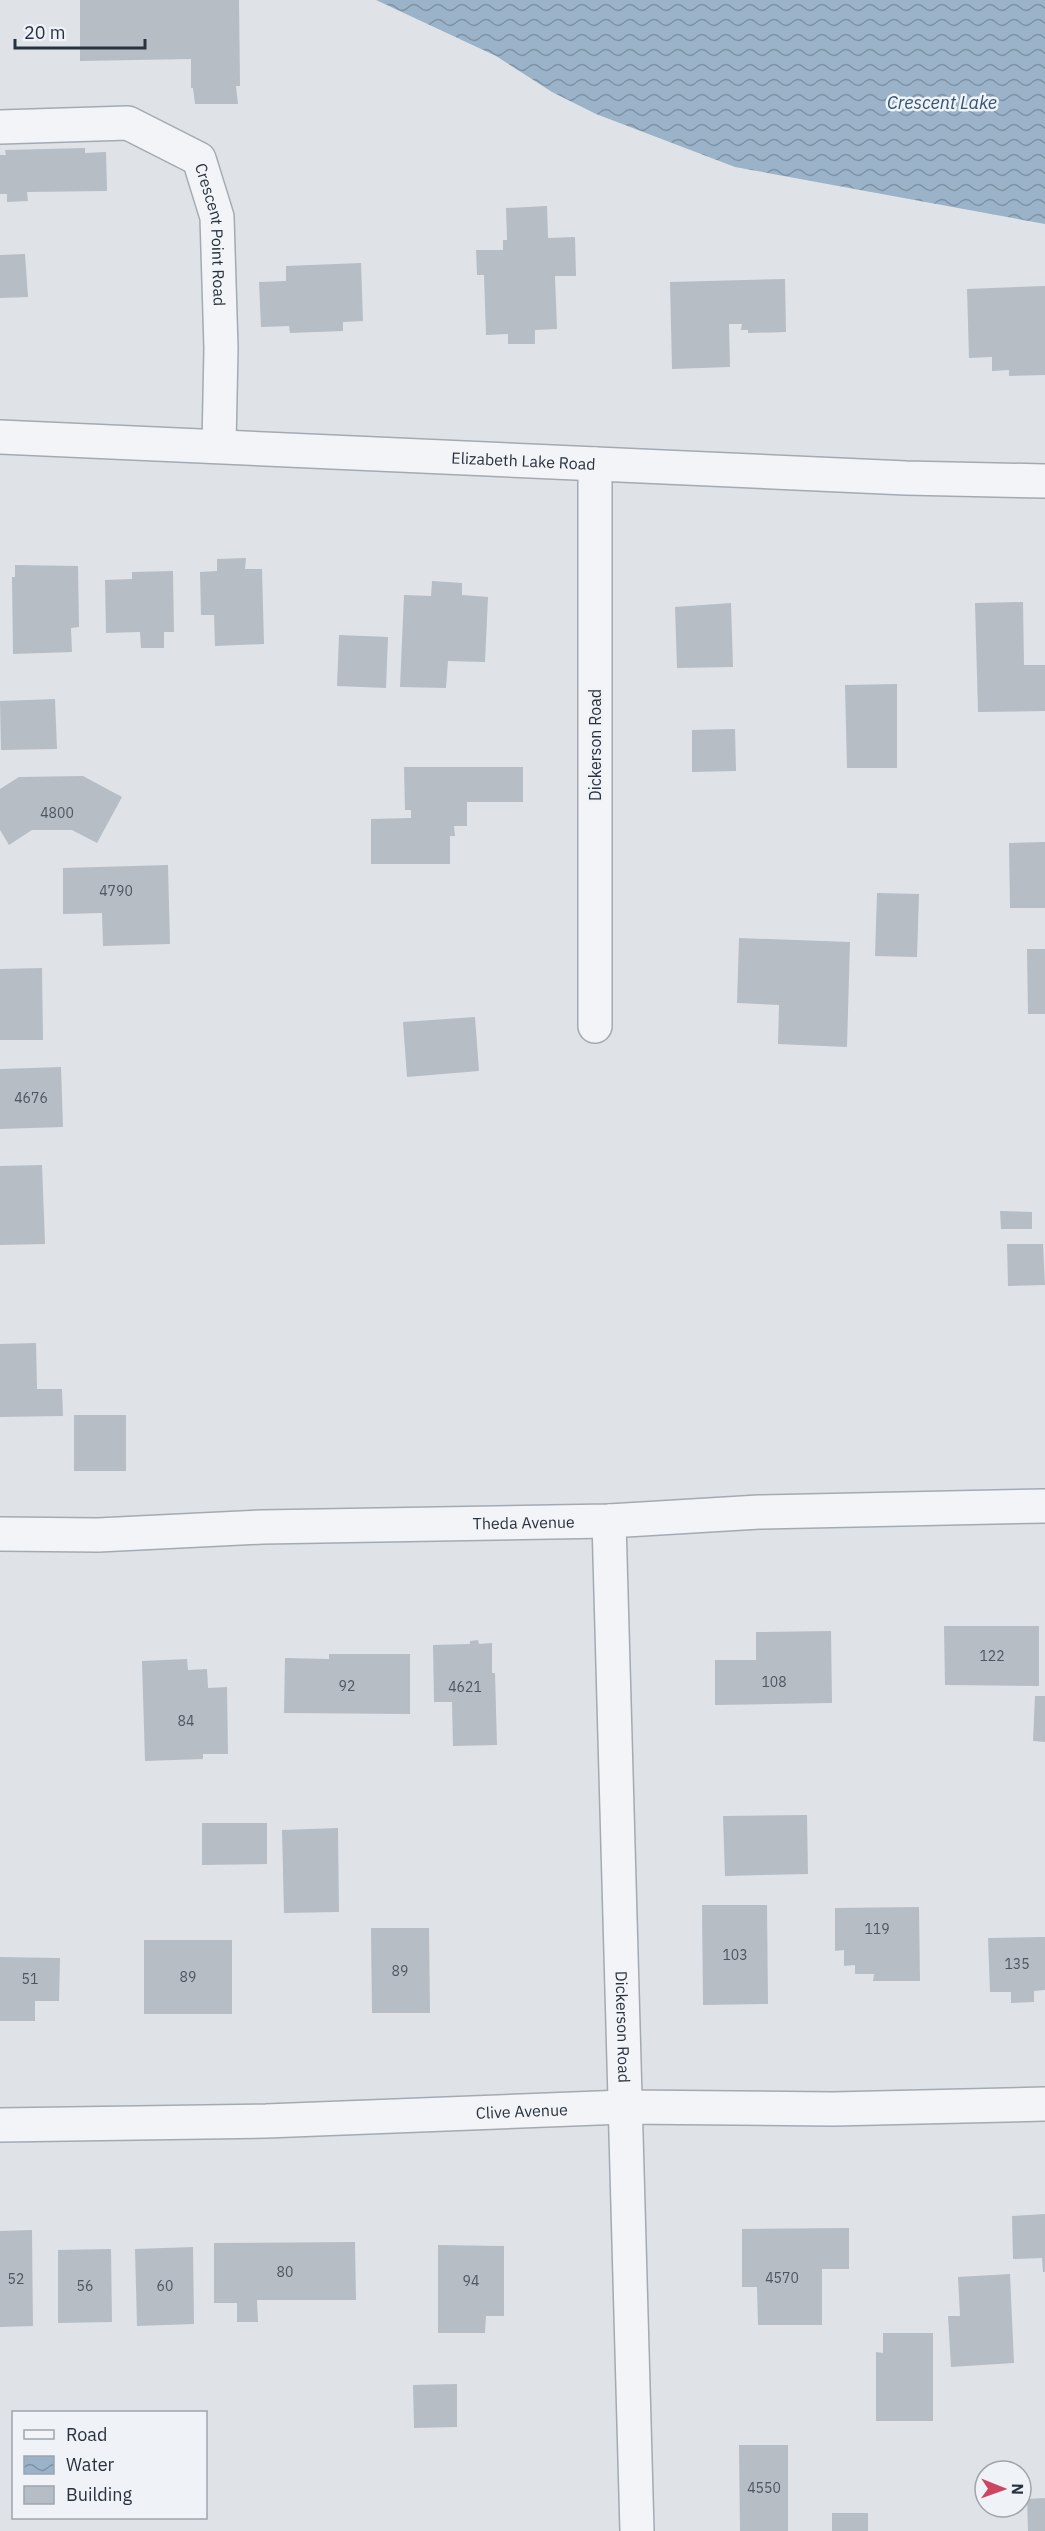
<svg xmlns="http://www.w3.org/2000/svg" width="1045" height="2531" font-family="'IBM Plex Sans',sans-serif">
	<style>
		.water { fill: url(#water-waves) }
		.building { fill: #b6bdc5 }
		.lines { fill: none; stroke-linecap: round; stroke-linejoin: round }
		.minor-casing { stroke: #a4aab2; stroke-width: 36 }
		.minor { stroke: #f2f4f7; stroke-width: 33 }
		.labels { text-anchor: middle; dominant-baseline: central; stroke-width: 5; stroke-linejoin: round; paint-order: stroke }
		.number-label { font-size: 14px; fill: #4c5560 }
		.street-label { font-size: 16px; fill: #28323f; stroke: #eff2f6 }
		.water-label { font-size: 18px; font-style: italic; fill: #335373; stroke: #eff2f6 }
	</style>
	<defs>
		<pattern id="water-waves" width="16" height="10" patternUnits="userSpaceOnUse" patternTransform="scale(1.5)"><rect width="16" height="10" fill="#9ab3c8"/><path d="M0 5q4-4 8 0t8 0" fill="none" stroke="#7e92a4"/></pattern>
	</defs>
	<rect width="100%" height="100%" fill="#dfe3e8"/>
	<path class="water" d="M376,0H1045V224L735,167L596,114L552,92L496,56Z"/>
	<path class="building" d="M80,0H239L240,86H236L238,104H195L193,88H191V59L80,61Z
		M85,148V153L106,152L107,191L27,192L28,201L7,202V194H0V155H6L5,150Z
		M547,206L548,238L575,237L576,276H555L557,329L535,330V344H508V334L486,335L484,275H477L476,250H503V240H507L506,208Z
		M25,254L28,297L0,298V255Z
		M361,263L363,321L343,322V331L290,333L289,326L261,327L259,282L286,281V266Z
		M785,279L786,332L748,333V330H741L742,324H729L730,367L672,369L670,282Z
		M1045,286V375L1009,376V370L992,371V357L969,358L967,289Z
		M246,558L245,569H262L264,644L215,646L214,615H201L200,572L217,571V559Z
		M15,565L78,566L79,627L71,628L72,652L13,654L12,577H15Z
		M173,571L174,632H164V648H141L140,632L106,633L105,580L132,579V572Z
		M432,581L462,583V595L488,597L485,662L448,661L446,688L400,687L404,595L431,596Z
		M1023,602L1024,665H1045V711L978,712L975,603Z
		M731,603L733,667L677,668L675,607Z
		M339,635L388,637L386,688L337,686Z
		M897,684V768H847L845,685Z
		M55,699L57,749L1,750L0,701Z
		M735,729L736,771L692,772V730Z
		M404,767H523V802H467V826H454L455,836H450V864H371V819L411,818V810H405Z
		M83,776L122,797L97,843L72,830H32L9,845L0,830V789L19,777Z
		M1045,842V908H1010L1009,843Z
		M168,865L170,944L103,946L102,913L63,914V868Z
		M877,893L919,894L917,957L875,956Z
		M739,938L850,942L847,1047L778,1044L779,1005L737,1003Z
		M1027,949H1045V1014H1028Z
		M42,968L43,1040H0V969Z
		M475,1017L479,1071L407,1077L403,1022Z
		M61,1067L63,1127L0,1129V1069Z
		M42,1165L45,1244L0,1245V1166Z
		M1000,1211L1032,1212V1229H1001Z
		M1007,1244H1043L1045,1285L1008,1286Z
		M36,1343L37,1389H62L63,1416L0,1417V1344Z
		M74,1415H126V1471H74Z
		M944,1626H1039V1686L945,1685Z
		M831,1631L832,1703L715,1705V1660H756V1632Z
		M478,1640L479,1644L492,1643V1673H495L497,1745L453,1746L452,1702H434L433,1645L470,1644V1641Z
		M329,1654H410V1714L284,1713L285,1658L329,1659Z
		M187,1659L188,1670L207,1669L208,1688L227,1687L228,1754H203V1759L145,1761L142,1661Z
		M1035,1696H1045V1742L1033,1741Z
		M807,1815L808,1874L725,1876L723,1816Z
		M202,1823H267V1864L202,1865Z
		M338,1828L339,1912L284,1913L282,1830Z
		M702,1905H767L768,2004L703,2005Z
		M919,1907L920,1981H873L874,1974H855V1965L844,1966V1950L835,1951V1908Z
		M371,1928H429L430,2013H372Z
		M1045,1937V1990L1034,1991V2002L1011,2003V1992H990L988,1938Z
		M144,1940H232V2014H144Z
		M0,1957L60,1958L59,2001H35V2021H0Z
		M1045,2214V2272H1043L1042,2258L1013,2259L1012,2216Z
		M849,2228V2269H822V2325H758L757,2287H742V2229Z
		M32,2230L33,2326L0,2327V2231Z
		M355,2242L356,2300H257L258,2322H237V2303H214V2243Z
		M438,2245L504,2246V2316H486L485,2333H438Z
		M193,2247L194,2324L137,2326L135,2249Z
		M111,2249L112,2322L58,2323V2250Z
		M1010,2274L1014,2363L951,2367L948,2316H960L958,2277Z
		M883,2333H933V2421H876V2352L883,2353Z
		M457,2384V2427L414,2428L413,2385Z
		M739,2445H788V2531H740Z
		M1045,2498V2531H1028L1027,2499Z
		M832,2513H868V2531H832Z"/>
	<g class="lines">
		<g class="minor-casing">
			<g id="minor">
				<path id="s1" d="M0,127L128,123L199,159L217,217L221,348L219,445"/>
				<path id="s2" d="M0,437L906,478L1045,481"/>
				<path d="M595,1026V464"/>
				<path id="s3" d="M609,1521L637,2531"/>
				<path id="s4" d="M0,1534L98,1535L262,1527L609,1521L759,1512L1045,1506"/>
				<path id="s5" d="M0,2125L266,2121L624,2107L833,2109L1045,2104"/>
			</g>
		</g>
		<use href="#minor" class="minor"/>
	</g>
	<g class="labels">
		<g class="number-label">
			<text x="57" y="813">4800</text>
			<text x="116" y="891">4790</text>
			<text x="31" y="1098">4676</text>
			<text x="992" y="1656">122</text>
			<text x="774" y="1682">108</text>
			<text x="347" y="1686">92</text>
			<text x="465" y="1687">4621</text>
			<text x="186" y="1721">84</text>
			<text x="877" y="1929">119</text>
			<text x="735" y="1955">103</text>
			<text x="1017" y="1964">135</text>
			<text x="400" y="1971">89</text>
			<text x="188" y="1977">89</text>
			<text x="30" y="1979">51</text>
			<text x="285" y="2272">80</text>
			<text x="782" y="2278">4570</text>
			<text x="16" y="2279">52</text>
			<text x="471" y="2281">94</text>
			<text x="85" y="2286">56</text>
			<text x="165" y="2286">60</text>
			<text x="764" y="2488">4550</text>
		</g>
		<g class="street-label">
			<text stroke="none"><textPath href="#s1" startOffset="285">Crescent Point Road</textPath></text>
			<text stroke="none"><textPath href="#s2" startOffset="524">Elizabeth Lake Road</textPath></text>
			<text transform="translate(595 745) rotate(-90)">Dickerson Road</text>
			<text stroke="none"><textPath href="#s4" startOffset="524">Theda Avenue</textPath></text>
			<text stroke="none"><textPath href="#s3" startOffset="506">Dickerson Road</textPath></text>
			<text stroke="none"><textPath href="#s5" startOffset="522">Clive Avenue</textPath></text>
		</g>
		<g class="water-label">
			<text x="942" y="102">Crescent Lake</text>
		</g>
	</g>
	<rect x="12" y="2411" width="195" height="108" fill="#eff2f6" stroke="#9fa5ad" stroke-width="1.5"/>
	<rect x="24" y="2430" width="30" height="9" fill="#f2f4f7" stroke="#9fa5ad" stroke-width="1.5"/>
	<text x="66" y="2441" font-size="18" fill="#28323f">Road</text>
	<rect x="24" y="2456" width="30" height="18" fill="url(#water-waves)" stroke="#9fa5ad" stroke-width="1.5"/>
	<text x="66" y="2471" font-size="18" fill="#28323f">Water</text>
	<rect x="24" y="2486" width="30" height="18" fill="#b6bdc5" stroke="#9fa5ad" stroke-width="1.5"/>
	<text x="66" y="2501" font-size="18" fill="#28323f">Building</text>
	<g transform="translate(1003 2489) rotate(91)"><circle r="28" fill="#eff2f6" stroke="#9fa5ad" stroke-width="1.5"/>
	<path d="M0-4.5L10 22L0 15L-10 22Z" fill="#cd4561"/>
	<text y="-9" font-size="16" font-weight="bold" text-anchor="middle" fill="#28323f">N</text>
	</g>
	<path d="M15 39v9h130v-9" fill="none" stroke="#28323f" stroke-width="3"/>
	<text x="24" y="39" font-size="18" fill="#28323f" stroke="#eff2f6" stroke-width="4.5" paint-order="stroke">20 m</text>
</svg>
